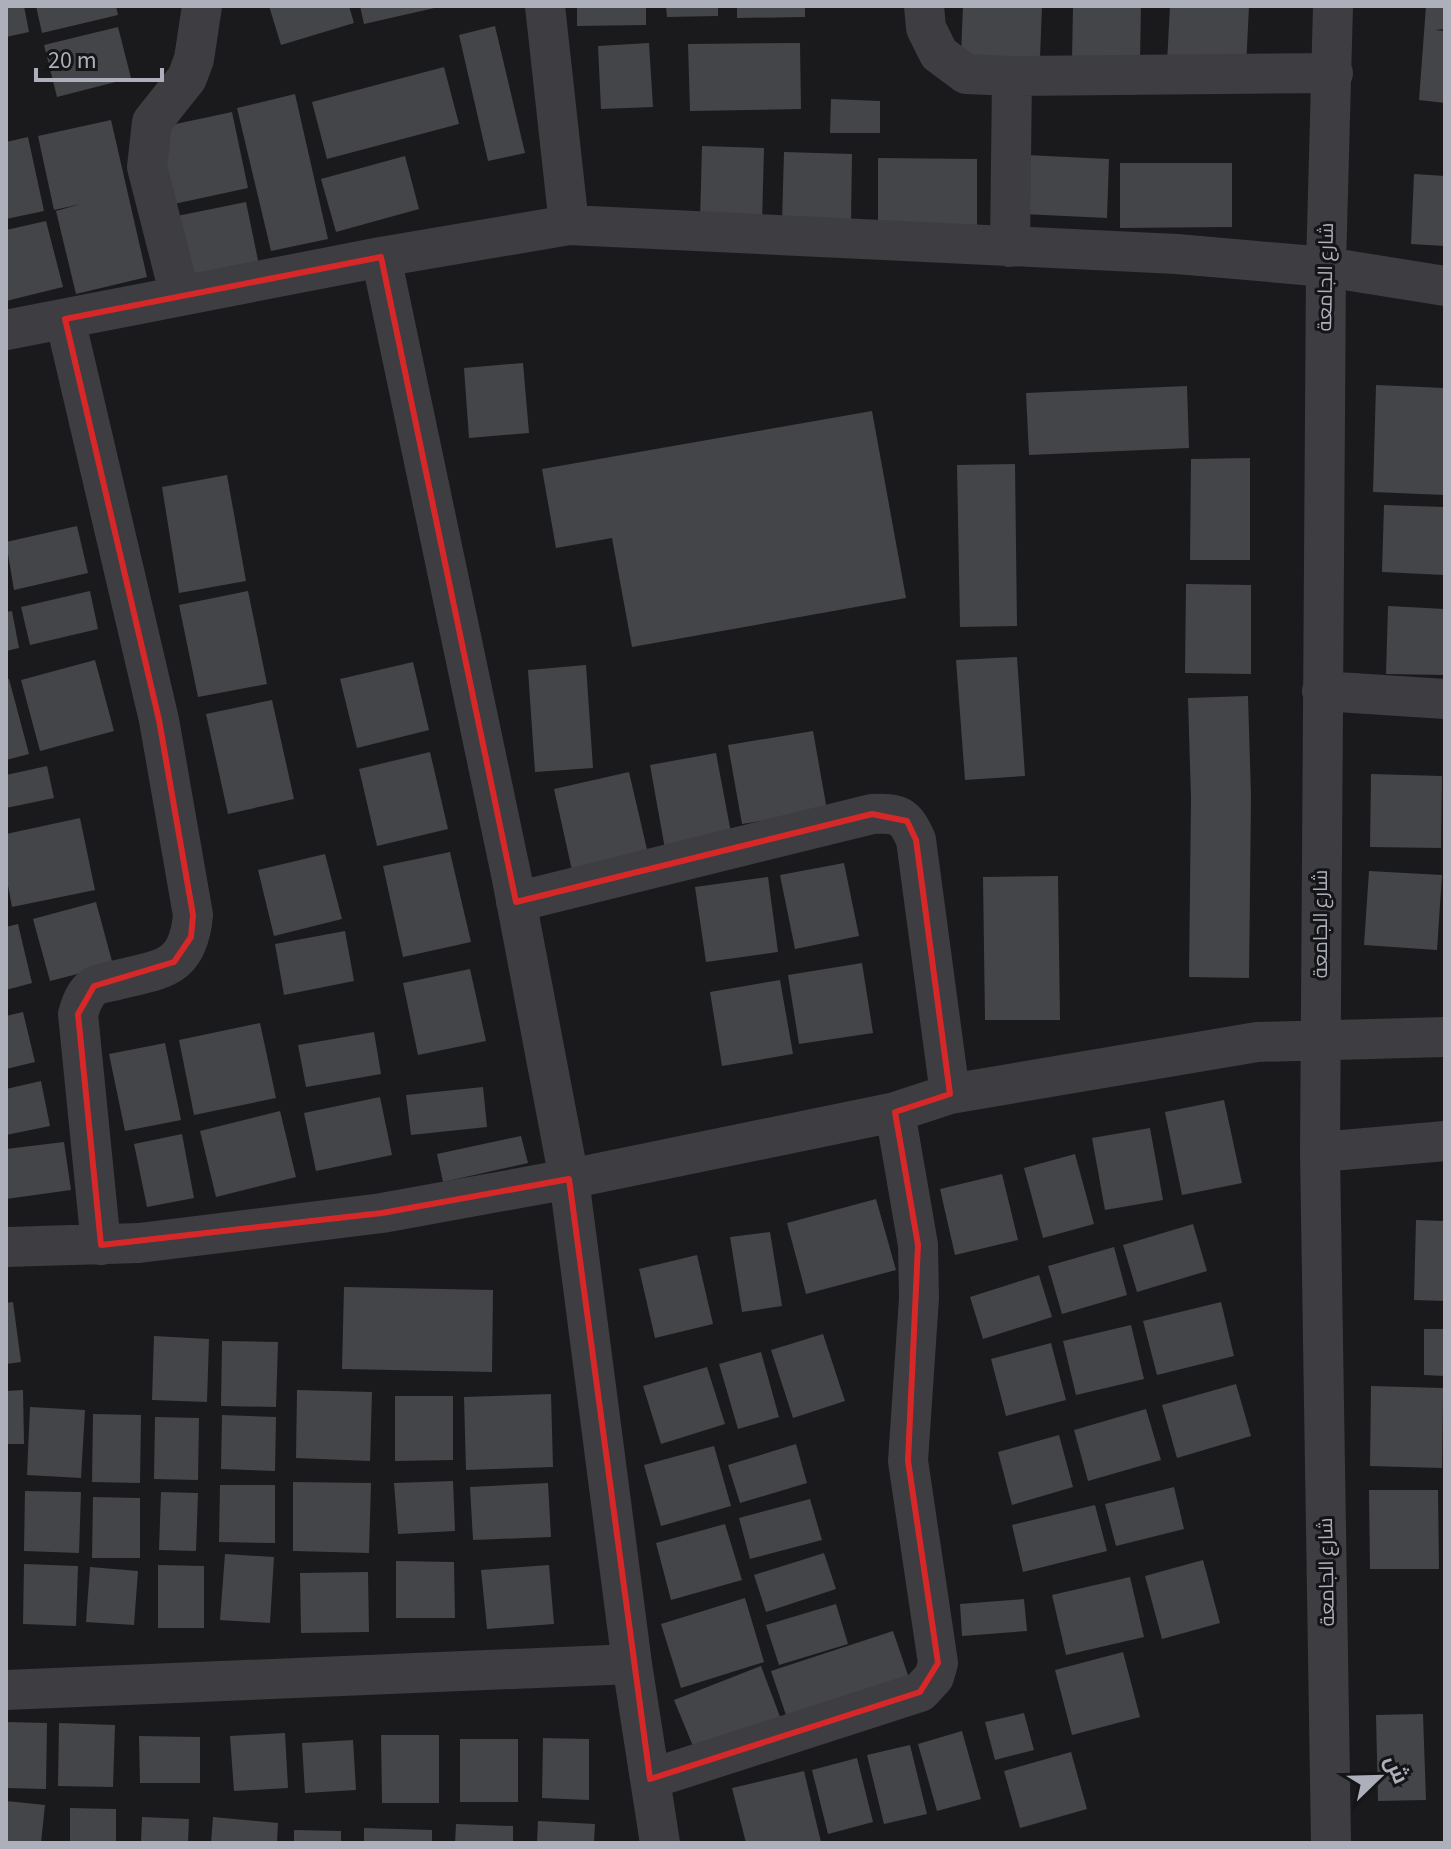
<svg xmlns="http://www.w3.org/2000/svg" width="1451" height="1849" font-family="'Source Sans 3',Cairo,sans-serif">
	<style>
		.building { fill: #444549 }
		.lines { fill: none; stroke-linecap: round; stroke-linejoin: round }
		.street { stroke: #3d3d42; stroke-width: 40 }
		.marked { fill: none; stroke: #d62828; stroke-width: 6; stroke-linejoin: round }
		.labels { text-anchor: middle; dominant-baseline: central; stroke-width: 6; stroke-linejoin: round; paint-order: stroke }
		.street-label { font-size: 20px; fill: #adb0ba; stroke: #151517 }
	</style>
	<rect width="100%" height="100%" fill="#1a1a1c"/>
	<path class="building" d="M6,6H24L29,32L6,37Z
		M36,6H116L118,15L42,33Z
		M269,6H349L354,23L281,45Z
		M360,6H439V7L364,24Z
		M577,6H646V25L577,26Z
		M666,6H718V16L667,17Z
		M737,6H805V17L737,18Z
		M963,6H1042L1040,58L961,55Z
		M1073,6H1141L1140,61L1072,60Z
		M1170,6H1249L1246,68L1167,63Z
		M1426,6H1445V29L1435,30L1445,31V103L1419,100Z
		M495,26L525,153L488,161L459,35Z
		M118,27L131,78L57,97L44,45Z
		M649,43L653,107L601,109L598,46Z
		M800,43L801,109L690,111L688,44Z
		M444,67L459,124L327,159L312,102Z
		M295,94L328,239L271,251L237,108Z
		M831,99L880,101V133H830Z
		M232,112L248,188L174,204L157,128Z
		M111,120L147,277L76,294L56,211L81,204L54,210L38,136Z
		M28,137L44,211L6,219V142Z
		M702,146L764,148L762,223L700,221Z
		M784,152L852,154L851,223L782,222Z
		M1026,155L1109,159L1107,218L1023,214Z
		M405,156L419,209L336,232L321,179Z
		M878,158L977,159V226L878,225Z
		M1120,163H1232V227L1120,228Z
		M1414,174L1445,176V246L1411,244Z
		M246,202L259,265L185,280L172,217Z
		M46,221L63,287L6,301V230Z
		M523,363L529,433L469,438L464,368Z
		M1376,385L1445,388V495L1373,492Z
		M1187,386L1189,448L1029,455L1026,393Z
		M872,411L906,598L632,647L612,538L556,548L542,469Z
		M1250,458V560H1190L1191,459Z
		M1015,464L1017,626L960,627L957,465Z
		M227,475L246,581L179,593L162,487Z
		M1384,505L1445,507V575L1382,572Z
		M77,526L88,573L14,590L6,542Z
		M1186,584L1251,585V674L1185,673Z
		M90,591L98,629L30,645L21,607Z
		M248,591L267,684L198,697L179,605Z
		M1388,606L1445,609V675L1386,674Z
		M12,611L19,648L6,651V612Z
		M1017,657L1025,776L965,780L956,660Z
		M95,660L114,731L40,751L21,680Z
		M413,662L429,730L357,748L340,679Z
		M586,665L593,768L535,772L528,670Z
		M6,679H9L29,754L6,760Z
		M1248,696L1251,796L1249,978L1189,977L1191,798L1188,698Z
		M272,700L294,799L228,814L206,714Z
		M813,731L827,810L742,824L728,745Z
		M430,752L448,829L377,846L359,769Z
		M716,753L732,838L665,849L650,765Z
		M47,766L54,798L6,808V775Z
		M629,772L649,858L573,875L554,789Z
		M1371,774L1442,776L1441,848L1370,847Z
		M80,818L95,890L12,907L6,875V834Z
		M450,852L471,942L403,957L383,866Z
		M325,854L342,919L274,936L258,870Z
		M844,863L859,936L795,949L780,875Z
		M1369,871L1442,875L1437,950L1364,945Z
		M1058,876L1060,1020H985L983,877Z
		M768,877L778,952L706,962L695,887Z
		M96,902L113,965L50,981L33,919Z
		M18,924L32,983L6,990V927Z
		M345,931L354,981L284,995L275,944Z
		M862,963L873,1033L799,1044L788,975Z
		M470,969L486,1041L418,1055L403,983Z
		M780,980L793,1054L722,1066L710,992Z
		M23,1012L35,1062L6,1069V1016Z
		M260,1023L276,1098L194,1115L179,1040Z
		M374,1032L381,1074L306,1087L298,1045Z
		M165,1043L181,1120L125,1131L109,1054Z
		M41,1081L50,1126L6,1135V1089Z
		M483,1087L487,1127L411,1135L406,1095Z
		M380,1097L392,1155L316,1171L304,1113Z
		M1224,1100L1242,1183L1182,1195L1165,1112Z
		M280,1111L296,1177L216,1197L200,1131Z
		M1150,1128L1163,1200L1105,1210L1092,1138Z
		M182,1134L194,1198L147,1207L134,1144Z
		M521,1136L528,1163L443,1182L437,1154Z
		M64,1142L71,1190L6,1199V1149Z
		M1075,1154L1094,1224L1043,1238L1024,1168Z
		M1002,1174L1018,1240L955,1255L940,1189Z
		M876,1199L896,1270L806,1294L787,1223Z
		M1416,1220L1445,1221V1301L1414,1300Z
		M1193,1224L1207,1271L1137,1292L1123,1245Z
		M770,1232L782,1306L742,1312L730,1237Z
		M1114,1247L1127,1295L1062,1314L1048,1266Z
		M697,1255L713,1324L655,1338L639,1269Z
		M1039,1275L1052,1317L983,1339L970,1297Z
		M344,1287L493,1290L492,1372L342,1369Z
		M13,1302L21,1362L6,1364V1303Z
		M1221,1302L1234,1356L1157,1375L1143,1321Z
		M1131,1325L1144,1379L1076,1395L1063,1341Z
		M1424,1329H1445V1376L1424,1375Z
		M823,1334L845,1401L793,1418L771,1350Z
		M154,1336L209,1339L207,1402L152,1400Z
		M222,1341L278,1342L276,1407L221,1406Z
		M1051,1343L1066,1400L1006,1416L991,1359Z
		M761,1352L779,1417L738,1429L719,1364Z
		M707,1367L725,1424L661,1444L643,1386Z
		M1236,1384L1251,1436L1177,1458L1162,1405Z
		M1371,1386L1443,1388L1442,1468L1370,1466Z
		M23,1390L24,1444H6V1391Z
		M297,1390L372,1392L370,1461L296,1458Z
		M551,1394L553,1467L466,1470L464,1397Z
		M395,1396H453V1460L395,1461Z
		M30,1407L85,1410L81,1478L27,1475Z
		M1146,1409L1161,1460L1088,1481L1074,1430Z
		M93,1414L141,1415L140,1483L92,1482Z
		M222,1415L276,1417L275,1471L221,1469Z
		M155,1417L199,1418L198,1480L154,1479Z
		M1059,1435L1073,1487L1012,1505L998,1452Z
		M796,1444L807,1483L740,1503L728,1465Z
		M714,1446L731,1506L661,1526L644,1465Z
		M453,1481L455,1531L398,1534L394,1483Z
		M293,1482L371,1483L369,1553L293,1551Z
		M548,1483L551,1537L473,1540L470,1487Z
		M220,1485H275V1543L219,1542Z
		M1174,1487L1184,1529L1116,1546L1105,1504Z
		M1369,1490H1438L1439,1569H1370Z
		M25,1491L81,1492L79,1553L24,1551Z
		M161,1492L198,1493L196,1551L159,1550Z
		M93,1497L140,1498V1558H92Z
		M810,1499L822,1540L750,1559L739,1518Z
		M1095,1505L1107,1551L1023,1572L1012,1525Z
		M725,1524L742,1580L671,1600L656,1543Z
		M824,1553L836,1589L766,1612L754,1575Z
		M225,1554L274,1557L270,1623L220,1620Z
		M1203,1560L1220,1623L1162,1639L1145,1576Z
		M396,1561L454,1562L455,1618H396Z
		M24,1564L78,1566L76,1626L23,1624Z
		M158,1565L204,1566V1628H158Z
		M549,1565L554,1624L487,1629L481,1570Z
		M90,1567L138,1571L134,1625L86,1622Z
		M368,1572L369,1632L301,1633L300,1573Z
		M1130,1577L1144,1637L1066,1655L1052,1595Z
		M745,1598L764,1662L681,1688L661,1624Z
		M1024,1599L1027,1631L962,1636L960,1604Z
		M836,1604L848,1644L779,1665L766,1625Z
		M893,1631L910,1681L788,1721L771,1671Z
		M1123,1652L1140,1717L1072,1735L1055,1670Z
		M761,1666L782,1722L697,1756L674,1700Z
		M1024,1713L1034,1750L995,1760L985,1722Z
		M1423,1714L1426,1800L1378,1801L1376,1715Z
		M6,1722L47,1723L46,1789L6,1788Z
		M59,1723L115,1725L113,1787L58,1786Z
		M962,1731L981,1799L937,1811L918,1744Z
		M285,1733L288,1788L234,1791L230,1736Z
		M381,1735H439V1803H382Z
		M139,1736L200,1737V1783H140Z
		M543,1738L589,1739V1800L542,1798Z
		M460,1739H518V1802H460Z
		M353,1740L356,1790L305,1793L302,1743Z
		M910,1745L927,1814L884,1824L867,1755Z
		M1071,1752L1087,1809L1020,1828L1004,1771Z
		M857,1758L873,1822L828,1834L812,1770Z
		M804,1771L821,1842L746,1843L732,1788Z
		M6,1801L45,1805L41,1843H6Z
		M70,1808L116,1809V1843H70Z
		M142,1817L189,1819L188,1843H141Z
		M213,1817L278,1823L277,1843H211Z
		M538,1821L595,1824L594,1843H537Z
		M456,1824L513,1826V1843H455Z
		M364,1828L432,1830V1843H364Z
		M294,1830L341,1831V1843H294Z"/>
	<g class="lines">
		<path class="street" d="M545,6L569,225
			M924,6L926,28L939,54L966,74L1012,76L1333,73
			M1010,247L1012,76
			M381,257L512,879L569,1179L632,1664L660,1843
			M180,296L147,167L152,122L187,78L194,59L202,6
			M65,319L159,720L193,915C188,969 163,969 117,980C110,982 99,983 93,987C84,994 81,1004 78,1014L101,1245
			M6,330L381,257L569,225L1177,254L1326,267L1445,286
			M1322,691L1445,699
			M516,902L872,814C899,813 905,815 916,840L950,1094
			M1320,1152L1445,1141
			M6,1247L139,1243L382,1213L569,1179L895,1112L950,1094L1257,1042L1445,1037
			M6,1690L632,1664
			M650,1779L920,1692L934,1677L938,1663L908,1461L919,1298L918,1245L895,1112
			M1331,1843L1320,1152L1326,267L1333,6"/>
	</g>
	<path class="marked" d="M381,257L516,902L872,814L907,821L916,840L950,1094L895,1112L918,1245L908,1461L938,1663L920,1692L650,1779L569,1179L382,1213L101,1245L78,1014L94,986L174,962L191,937L193,915L159,720L65,319Z"/>
	<g class="labels">
		<g class="street-label">
			<text transform="translate(1326 277) rotate(-89)">شارع الجامعة</text>
			<text transform="translate(1321 924) rotate(-90)">شارع الجامعة</text>
			<text transform="translate(1327 1572) rotate(-91)">شارع الجامعة</text>
		</g>
	</g>
	<rect width="1451" height="1849" fill="none" stroke="#adb0ba" stroke-width="16"/>
	<g transform="translate(1379 1777) rotate(67)" stroke="#151517" stroke-width="6" paint-order="stroke">
	<path d="M0-6L14 30L0 20L-14 30Z" fill="#adb0ba"/>
	<text y="-12" font-size="22" font-weight="bold" text-anchor="middle" fill="#adb0ba">ش</text>
	</g>
	<path d="M36 68v12h126v-12" fill="none" stroke="#adb0ba" stroke-width="4"/>
	<text x="48" y="68" font-size="24" fill="#adb0ba" stroke="#151517" stroke-width="6" paint-order="stroke">20 m</text>
</svg>
